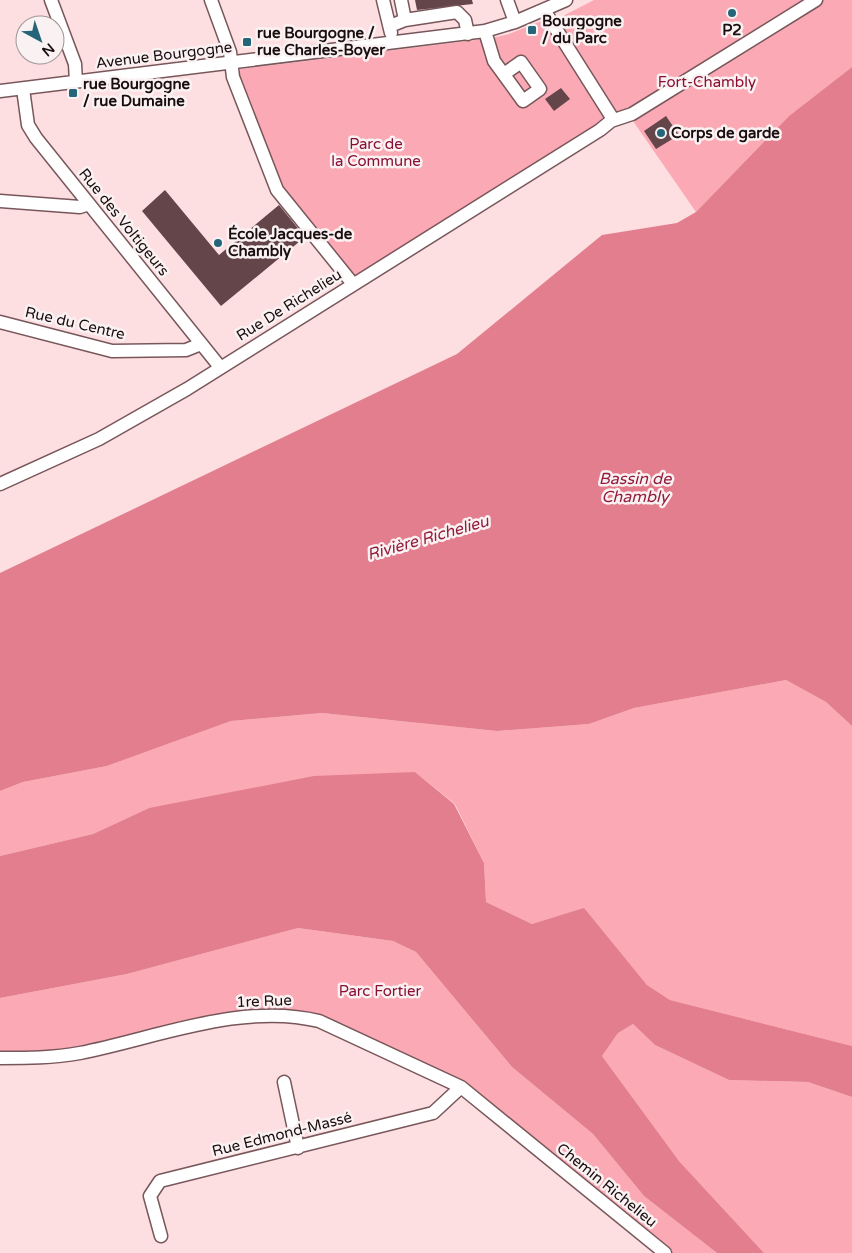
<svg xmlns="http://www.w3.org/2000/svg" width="852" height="1253" font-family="'Varela Round',sans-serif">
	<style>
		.green { fill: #fba9b4 }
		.water { fill: #e27e8d }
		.building { fill: #644549 }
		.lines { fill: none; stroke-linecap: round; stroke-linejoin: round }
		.minor-casing { stroke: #78575b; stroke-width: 15 }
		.minor { stroke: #fff; stroke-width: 12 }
		.poi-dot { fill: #246579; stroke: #faf2f2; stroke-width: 2 }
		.labels { text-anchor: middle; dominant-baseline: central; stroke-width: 5; stroke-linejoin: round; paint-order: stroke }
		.poi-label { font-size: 15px; font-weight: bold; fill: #1a0d0f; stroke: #faf2f2; text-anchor: start }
		.street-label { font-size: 15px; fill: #1a0d0f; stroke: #faf2f2 }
		.park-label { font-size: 15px; fill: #8a0f35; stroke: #faf2f2 }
		.water-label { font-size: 16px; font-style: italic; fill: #931c3d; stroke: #faf2f2 }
	</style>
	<rect width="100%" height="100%" fill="#fddee1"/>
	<path class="green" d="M594,0H852V67L789,116L696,212L633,121H620L557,19Z
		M549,18L611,116L353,284L277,190L233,70L492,38L509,34Z
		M786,680L826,702L852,726V1046L670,1000L647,985L584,909L532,924L486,902L484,863L455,804L415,772L149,808L93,834L0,856V791L23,782L107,766L231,721L322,713L497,731L589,724L634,708Z
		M298,928L393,941L416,952L512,1067L593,1134L644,1196L717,1253H668L475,1096L317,1020L261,1015L78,1053L0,1058V998L127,974Z
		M633,1024L655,1045L729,1080L808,1082L852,1097V1253H764L679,1161L602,1056L618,1033Z"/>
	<path class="water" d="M852,67V726L826,702L786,680L634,708L589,724L497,731L322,713L231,721L107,766L23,782L0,791V573L457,354L602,235L677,223L696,212L789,116Z
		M415,772L454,804L484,863L486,902L532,924L584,908L647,985L670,1000L852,1046V1097L808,1082L729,1080L655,1045L633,1024L618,1033L602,1056L679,1161L764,1253H717L644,1196L593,1134L512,1067L416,952L393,941L298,928L127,974L0,998V856L93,834L149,808L314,776Z"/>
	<path class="building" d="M415,0H472L473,4L417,10Z
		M561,88L570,99L554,111L545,99Z
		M666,116L679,135L656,149L644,131Z
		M165,190L219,255L279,205L305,237L221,306L142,211Z"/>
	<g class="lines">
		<g class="minor-casing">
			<path id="minor" d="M51,0L75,64L76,82
				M211,0L230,52L233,77L277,190L353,284
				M383,0L391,33
				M401,0L405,20
				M507,0L515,22
				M544,10L611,116V121
				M390,26L405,20L457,12L465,20L468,34
				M485,31L494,61L523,101L540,89L521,62L504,74
				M23,89L28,125L36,138L220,367
				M0,91L485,31L515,22L566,0
				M0,201L80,207L89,204
				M0,322L112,351L186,350L201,344
				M0,484L99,439L187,389L600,130L611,121L632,114L816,0
				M0,1058C27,1058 53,1058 80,1053C156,1038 242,1002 319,1021L461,1087L665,1253
				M284,1082L298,1148
				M161,1236L150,1196L160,1181L433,1113L461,1087"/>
		</g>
		<use href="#minor" class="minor"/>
	</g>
	<g class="poi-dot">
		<circle cx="732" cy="13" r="5"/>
		<rect x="527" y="25" width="10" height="10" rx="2.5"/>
		<rect x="242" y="37" width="10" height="10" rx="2.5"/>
		<rect x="68" y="88" width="10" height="10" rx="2.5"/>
		<circle cx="661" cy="133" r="5"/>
		<circle cx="218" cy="243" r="5"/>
	</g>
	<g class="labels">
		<g class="poi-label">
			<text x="542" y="21">Bourgogne<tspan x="542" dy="17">/ du Parc</tspan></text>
			<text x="732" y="30" text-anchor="middle">P2</text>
			<text x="257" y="33">rue Bourgogne /<tspan x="257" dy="17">rue Charles-Boyer</tspan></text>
			<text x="83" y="84">rue Bourgogne<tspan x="83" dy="17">/ rue Dumaine</tspan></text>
			<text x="671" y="133">Corps de garde</text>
			<text x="228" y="234">École Jacques-de<tspan x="228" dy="17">Chambly</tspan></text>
		</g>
		<g class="street-label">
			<text transform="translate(164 55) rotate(-7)">Avenue Bourgogne</text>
			<text transform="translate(124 222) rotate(51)">Rue des Voltigeurs</text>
			<text transform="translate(289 305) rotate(-32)">Rue De Richelieu</text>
			<text transform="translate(75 323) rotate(13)">Rue du Centre</text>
			<text transform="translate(264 1001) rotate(-2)">1re Rue</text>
			<text transform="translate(282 1134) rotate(-14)">Rue Edmond-Massé</text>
			<text transform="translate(607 1185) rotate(39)">Chemin Richelieu</text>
		</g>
		<g class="park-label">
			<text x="707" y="82">Fort-Chambly</text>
			<text x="376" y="144">Parc de<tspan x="376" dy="17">la Commune</tspan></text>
			<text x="380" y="991">Parc Fortier</text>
		</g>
		<g class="water-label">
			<text x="635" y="479">Bassin de<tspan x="635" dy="18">Chambly</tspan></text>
			<text transform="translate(428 538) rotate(-16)">Rivière Richelieu</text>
		</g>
	</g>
	<g transform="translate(40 40) rotate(140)"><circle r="24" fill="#faf2f2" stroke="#a09697"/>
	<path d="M0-4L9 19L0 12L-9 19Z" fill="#246579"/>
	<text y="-8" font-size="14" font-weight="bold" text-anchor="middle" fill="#1a0d0f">N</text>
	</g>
</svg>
